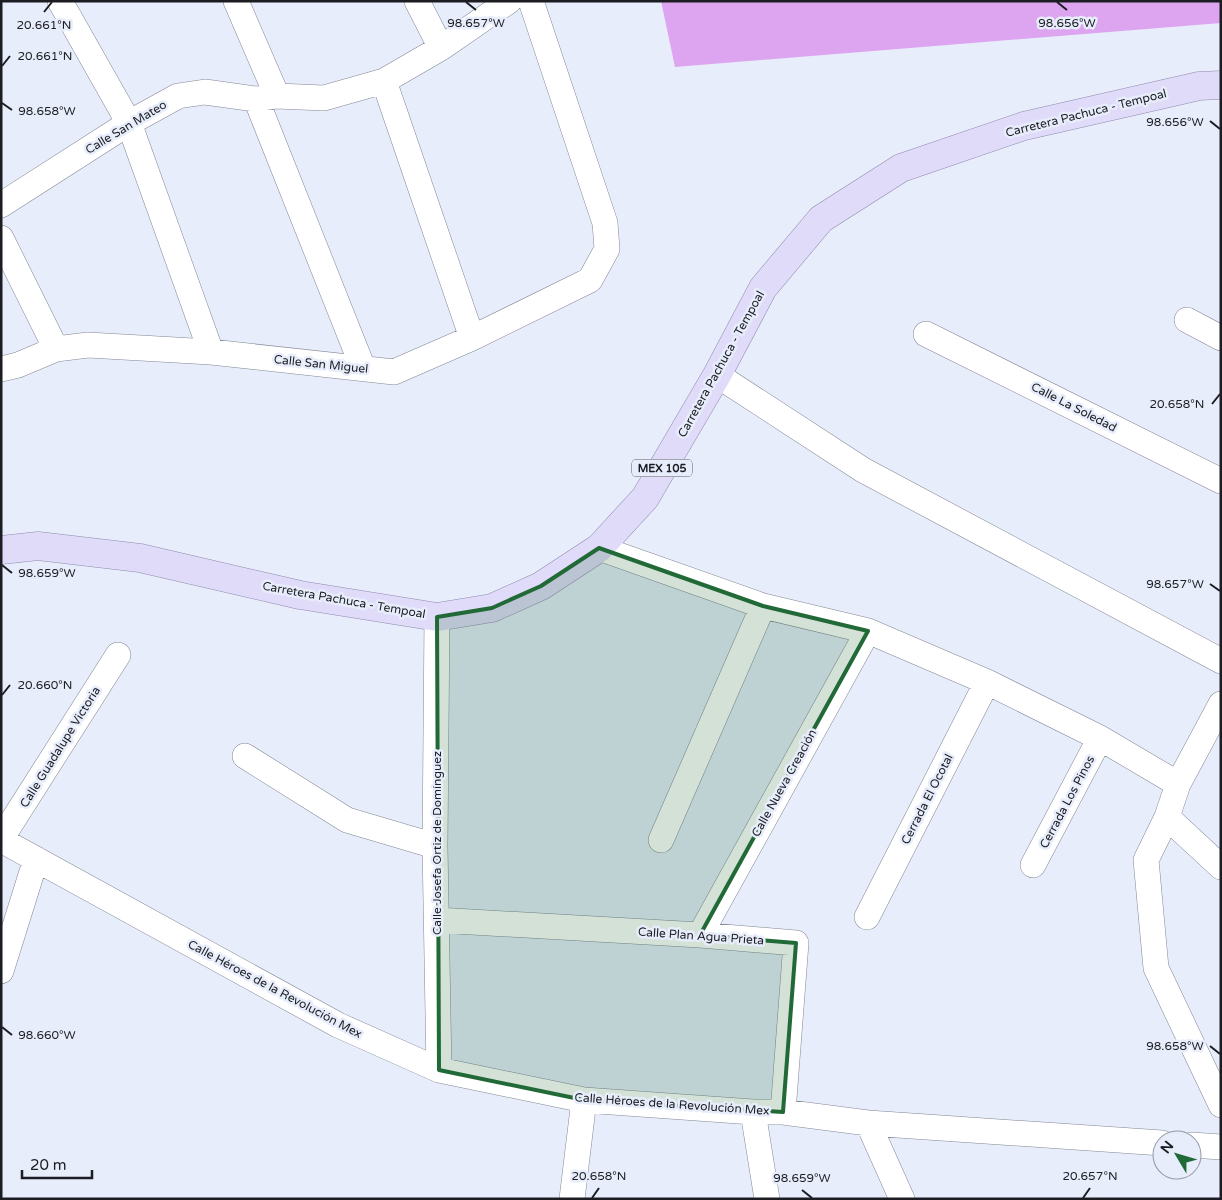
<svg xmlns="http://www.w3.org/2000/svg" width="1222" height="1200" font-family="'Varela Round',sans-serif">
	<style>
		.forest { fill: #dda5f0 }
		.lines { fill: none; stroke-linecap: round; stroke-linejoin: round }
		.minor-casing { stroke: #838794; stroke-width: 26 }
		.major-casing { stroke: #8f89ac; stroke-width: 29 }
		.minor { stroke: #fff; stroke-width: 25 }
		.major { stroke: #e1dbfa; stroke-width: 28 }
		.marked { fill: #216936; fill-opacity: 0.2; stroke: #216936; stroke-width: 4; stroke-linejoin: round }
		.ticks { fill: none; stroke: #1c1d22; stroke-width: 2 }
		.labels { text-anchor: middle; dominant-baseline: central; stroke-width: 5; stroke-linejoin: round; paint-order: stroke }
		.shield { fill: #e7edfb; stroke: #595b63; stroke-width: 1 }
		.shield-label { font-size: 11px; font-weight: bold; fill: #1c1d22 }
		.street-label { font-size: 12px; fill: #1c1d22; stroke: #e7edfb }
		.ticks-label { font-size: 12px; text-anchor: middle; fill: #1c1d22; stroke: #e7edfb; stroke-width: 5; stroke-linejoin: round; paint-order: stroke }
	</style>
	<rect width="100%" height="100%" fill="#e7edfb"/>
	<path class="forest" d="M661,1H1221V23L675,67Z"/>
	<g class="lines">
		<g class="minor-casing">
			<path id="minor" d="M60,1L129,123L211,352
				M236,1L277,96
				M417,1L441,48
				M384,81L472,338
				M256,99L363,368
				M1,205L129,123L178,96L205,92L256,99L277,96L324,98L384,81L441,48L509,1
				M1,238L56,349
				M1187,320L1221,338
				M926,334L1221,481
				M1,369L18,365L56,349L88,345L211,352L394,372L472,338L590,280L607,249L605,223L531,1
				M717,375L863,470L1221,661
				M599,548L763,606L868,631L987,682L1100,738L1178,784
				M437,617L435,846L439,1070
				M1221,704L1178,784L1167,817L1146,860L1156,968L1221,1105
				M245,756L347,820L435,846
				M1167,817L1221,867
				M1,839L118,655
				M1,840L338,1025L439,1070L584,1100L753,1112H783L868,1123L1162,1143
				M661,840L763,606
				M1033,865L1100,738
				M867,917L987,682
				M437,920L700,935L796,943L783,1112
				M700,935L868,631
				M1,971L36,859
				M753,1112L767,1199
				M868,1123L902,1199
				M1192,1145L1221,1147
				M572,1199L584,1100"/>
		</g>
		<g class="major-casing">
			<path id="major" d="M1,550L38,546L140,558L300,595L437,617L492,608L541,586L599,548L645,498L717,375L763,288L821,219L901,168L1024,126L1199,86L1221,85"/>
		</g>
		<use href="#minor" class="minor"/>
		<use href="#major" class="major"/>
	</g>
	<path class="marked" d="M599,548L763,606L868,631L700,935L796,943L783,1112L584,1100L439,1070L437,617L492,608L541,586Z"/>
	<path class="ticks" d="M466,2L476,10M1057,2L1067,10M44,12L52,2M2,66L10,56M2,103L12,110M1210,121L1220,129M1212,404L1220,394M2,565L12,573M1210,584L1220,591M2,695L10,685M2,1027L12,1035M1210,1046L1220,1054M802,1190L812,1198M592,1198L599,1188M1083,1198L1090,1188"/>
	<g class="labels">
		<rect class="shield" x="632" y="459.5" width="60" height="17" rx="4"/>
		<g class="shield-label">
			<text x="662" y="468">MEX 105</text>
		</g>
		<g class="street-label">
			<text transform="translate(1086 113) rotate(-14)">Carretera Pachuca - Tempoal</text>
			<text transform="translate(126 127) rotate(-31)">Calle San Mateo</text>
			<text transform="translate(321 364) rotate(6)">Calle San Miguel</text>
			<text transform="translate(721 364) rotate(-61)">Carretera Pachuca - Tempoal</text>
			<text transform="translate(1074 407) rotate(27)">Calle La Soledad</text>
			<text transform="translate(344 600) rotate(10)">Carretera Pachuca - Tempoal</text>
			<text transform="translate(60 747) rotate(-58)">Calle Guadalupe Victoria</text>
			<text transform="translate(784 783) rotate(-61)">Calle Nueva Creación</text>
			<text transform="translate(927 799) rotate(-63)">Cerrada El Ocotal</text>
			<text transform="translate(1067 802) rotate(-62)">Cerrada Los Pinos</text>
			<text transform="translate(437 843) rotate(-90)">Calle Josefa Ortiz de Domínguez</text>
			<text transform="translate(701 936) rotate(4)">Calle Plan Agua Prieta</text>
			<text transform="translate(275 989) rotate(28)">Calle Héroes de la Revolución Mex</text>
			<text transform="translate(672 1104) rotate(4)">Calle Héroes de la Revolución Mex</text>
		</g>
	</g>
	<g class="ticks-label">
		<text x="476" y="27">98.657°W</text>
		<text x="1067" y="27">98.656°W</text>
		<text x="44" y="29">20.661°N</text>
		<text x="45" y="60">20.661°N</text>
		<text x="47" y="115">98.658°W</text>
		<text x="1175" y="126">98.656°W</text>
		<text x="1177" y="408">20.658°N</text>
		<text x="47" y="577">98.659°W</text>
		<text x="1175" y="588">98.657°W</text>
		<text x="45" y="689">20.660°N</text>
		<text x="47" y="1039">98.660°W</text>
		<text x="1175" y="1050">98.658°W</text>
		<text x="599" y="1180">20.658°N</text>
		<text x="1090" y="1180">20.657°N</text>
		<text x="802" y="1182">98.659°W</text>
	</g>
	<rect width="1222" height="1200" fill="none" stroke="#1c1d22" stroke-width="5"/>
	<g transform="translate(1177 1155) rotate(308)"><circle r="24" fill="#e7edfb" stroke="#969aa4"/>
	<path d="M0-4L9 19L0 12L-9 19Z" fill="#216936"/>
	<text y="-8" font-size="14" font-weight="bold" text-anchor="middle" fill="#1c1d22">N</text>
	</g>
	<path d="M22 1170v8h70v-8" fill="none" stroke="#1c1d22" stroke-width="2.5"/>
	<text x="30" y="1170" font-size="15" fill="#1c1d22" stroke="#e7edfb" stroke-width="4" paint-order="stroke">20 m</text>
</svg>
